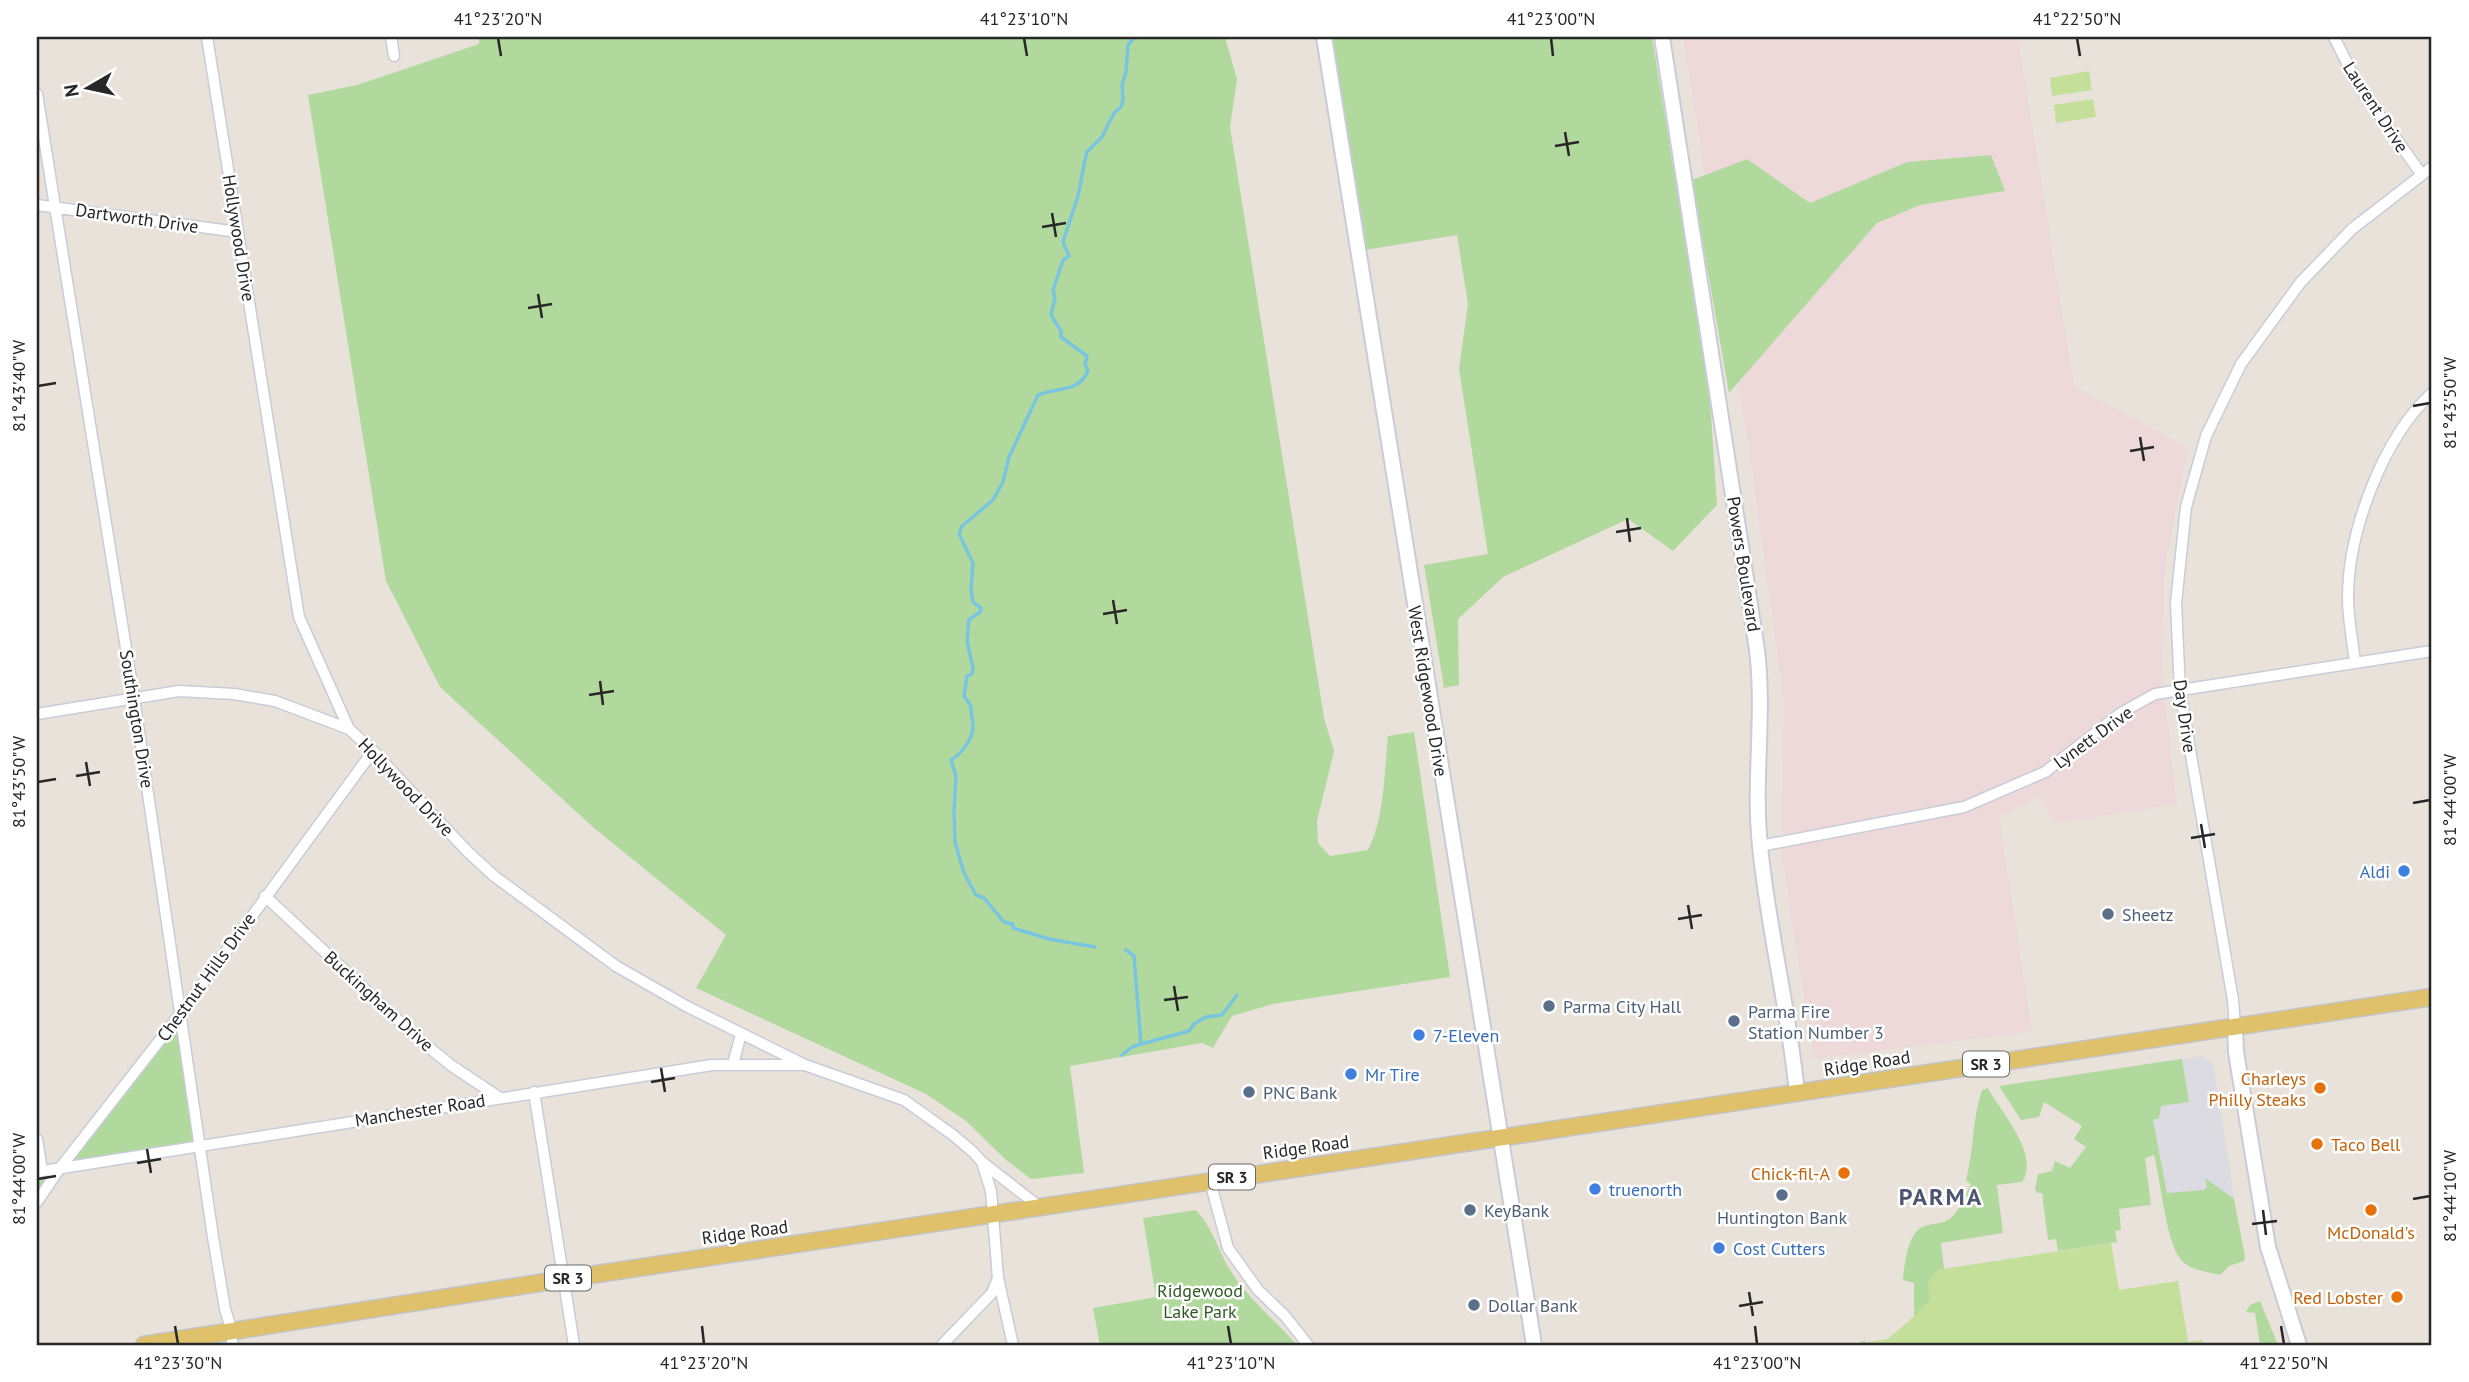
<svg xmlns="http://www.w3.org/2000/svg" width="2469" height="1382" font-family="'PT Sans',sans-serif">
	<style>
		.industrial { fill: #dcdbe1 }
		.medical { fill: #eed9da }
		.green { fill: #b2d99d }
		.pitch { fill: #c3df9a }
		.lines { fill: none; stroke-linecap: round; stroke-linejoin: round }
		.stream { stroke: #79c5df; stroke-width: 3.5 }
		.street-casing { stroke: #c9ccd8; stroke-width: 13 }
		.secondary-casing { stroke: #c9ccd8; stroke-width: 18 }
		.primary-casing { stroke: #c3c3c3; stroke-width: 19 }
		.street { stroke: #fff; stroke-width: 10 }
		.secondary { stroke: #fff; stroke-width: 14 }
		.primary { stroke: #dec16a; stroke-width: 16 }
		.ticks { fill: none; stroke: #272727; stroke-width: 2.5 }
		.shop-dot { fill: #3f7fe0; stroke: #fff; stroke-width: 2.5 }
		.service-dot { fill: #5c6f8a; stroke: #fff; stroke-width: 2.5 }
		.food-dot { fill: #e8710a; stroke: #fff; stroke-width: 2.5 }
		.labels { text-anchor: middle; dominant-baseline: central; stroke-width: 5; stroke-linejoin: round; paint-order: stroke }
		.shield { fill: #fff; stroke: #686868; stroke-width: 2 }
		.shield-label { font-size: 16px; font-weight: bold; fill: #272727 }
		.street-label { font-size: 18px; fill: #272727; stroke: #fff }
		.shop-label { font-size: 18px; fill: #366cbe; stroke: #fff; text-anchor: start }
		.service-label { font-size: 18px; fill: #4e5e75; stroke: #fff; text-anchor: start }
		.food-label { font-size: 18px; fill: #c56008; stroke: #fff; text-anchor: end }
		.park-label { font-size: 18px; fill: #2e5a22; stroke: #fff }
		.district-label { font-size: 24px; font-weight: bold; letter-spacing: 2px; fill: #4e5572; stroke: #fff }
		.neatline { fill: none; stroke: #272727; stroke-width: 2.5 }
		.ticks-label { font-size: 18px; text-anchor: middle; fill: #272727 }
	</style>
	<rect width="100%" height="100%" fill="#e8e2db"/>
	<path class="industrial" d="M2202,1056L2211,1062L2214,1069L2236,1210L2169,1224L2139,1065Z"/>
	<path class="medical" d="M1683,37H2018L2074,386L2188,448L2165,567L2162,669L2177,804L2055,823L2039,796L1999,817L2032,1031L1814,1059L1782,856L1784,702L1750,454Z"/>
	<path class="green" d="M479,37H1225L1237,79L1230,127L1324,718L1334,751L1317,821L1318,843L1330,856L1368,850C1385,816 1384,773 1388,736L1414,732L1450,977L1273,1004L1232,1016L1213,1048L1202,1043L1070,1066L1084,1173L1031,1179L1006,1160L966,1121L926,1094L696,988L726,935L594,828L440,687L386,581L308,95L357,85L479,44Z
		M1331,37H1652L1709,384L1717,505L1673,551L1628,519L1503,577L1458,619L1459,685L1444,688L1424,565L1488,554L1459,369L1468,304L1457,235L1365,250Z
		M1991,155L2005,191L1920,205L1877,223L1729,393L1692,180L1747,159L1810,203L1907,162Z
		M181,1013L199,1145L60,1168L37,1202V1172L60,1168Z
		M2182,1059L2189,1102L2161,1106L2159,1118L2153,1120L2167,1193L2204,1190L2207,1187L2205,1178L2234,1199L2245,1257L2244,1261L2229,1266L2220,1275C2208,1272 2192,1270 2183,1262C2166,1247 2161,1180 2154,1155L2145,1158L2151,1205L2119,1209L2121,1230L2115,1231L2117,1242L2058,1251L2056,1239L2048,1240L2042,1193H2037L2035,1188L2038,1174L2052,1171L2055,1161L2070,1168L2086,1147L2074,1139L2082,1126L2044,1102L2039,1117L2021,1120L1999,1086Z
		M1988,1088C2000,1111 2041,1155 2022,1182L1997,1185L2003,1233L1941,1243L1944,1269L1937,1270L1933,1302L1897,1345H1859L1861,1341H1865L1867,1344L1888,1339L1914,1317V1283L1903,1280C1904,1266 1908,1230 1925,1226C1934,1223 1943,1224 1951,1218C1960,1210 1966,1194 1971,1184L1966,1180C1974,1150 1972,1119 1982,1090Z
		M1196,1210C1214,1229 1219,1255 1234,1276C1250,1300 1278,1323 1297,1345H1100L1093,1308L1156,1297L1143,1218Z
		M2260,1301L2278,1345H2260L2255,1313L2246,1312L2250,1305Z"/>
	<path class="pitch" d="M2089,71L2092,90L2052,96L2050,78Z
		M2093,99L2096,117L2056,123L2054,105Z
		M2111,1243L2119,1290L2178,1281L2188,1342L2202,1340L2203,1345H1849L1888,1339L1905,1325L1930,1300L1928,1282L1937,1270Z"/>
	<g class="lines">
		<path class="stream" d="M1095,947L1049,939L1013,928V924L1004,922L984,898L976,895L964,873L955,842L954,812L956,776L951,760C961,754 974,738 973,725C973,718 970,714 971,706L964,696L967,676L972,674L973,668L967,641L969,620L981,611V608L973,602L971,589L973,563L959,534L962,526L993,500L1003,482L1009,457L1038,395C1056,387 1079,393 1088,371L1085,364L1087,356L1061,337V331L1051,315L1055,298L1053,290L1063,260L1069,256L1063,242L1078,196L1085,160L1087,152L1102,137L1114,113L1121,107L1123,100L1122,85L1126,72L1128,45L1135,37
			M1141,1044L1189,1031L1194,1024L1206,1017L1222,1015L1237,995
			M1122,1055L1132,1047L1141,1044L1134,956L1126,950"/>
		<g class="street-casing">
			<path id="street" d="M207,37L299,617L349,729L373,751L467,851L494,876L616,966L686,1006L805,1065L904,1100L953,1135L973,1152L982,1162L991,1191L998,1278L1013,1345
				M391,37L394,56
				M2334,37L2358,85L2422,175
				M37,94L134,698L213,1237L225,1309L232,1332V1345
				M37,205L238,232
				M2355,663C2353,642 2348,620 2348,598C2348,531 2383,438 2432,393
				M37,714L179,691L234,694L275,701L349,729
				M1760,846L1964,807L2045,772L2121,713L2155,694L2432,651
				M265,896L416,1037L452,1066L500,1098
				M2235,1026L2233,1000L2180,691L2176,603L2186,507L2206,436L2241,364L2300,283L2352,229L2432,167
				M733,1064L741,1034
				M534,1092L574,1345
				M37,1139L42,1171
				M982,1162L1041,1208
				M37,1172L712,1065H805
				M1210,1181L1228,1248L1258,1290L1285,1316L1308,1345
				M37,1202L60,1168L181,1013L373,751
				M942,1345L992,1293L998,1278"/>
		</g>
		<g class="secondary-casing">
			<path id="secondary" d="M1324,37L1534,1345
				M1662,37L1757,650C1765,715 1753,780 1760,846C1768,929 1789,1010 1797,1093
				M2235,1026L2236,1052L2268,1247L2299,1345"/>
		</g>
		<g class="primary-casing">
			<path id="primary" d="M144,1345L564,1279L2432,997"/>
		</g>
		<use href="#street" class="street"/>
		<use href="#secondary" class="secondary"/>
		<use href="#primary" class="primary"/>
	</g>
	<path class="ticks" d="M498,38L501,56M1024,38L1027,56M1551,38L1553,56M2077,38L2080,56M1565,132L1569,156M1555,146L1579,142M1052,213L1056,237M1042,227L1066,223M538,294L542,318M528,308L552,304M38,386L56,383M2413,406L2430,403M2140,437L2144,461M2130,451L2154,447M1627,518L1630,542M1616,532L1641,528M1113,600L1117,624M1103,614L1127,610M600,681L603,705M589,695L614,691M86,762L90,786M76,776L100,772M38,782L56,779M2413,803L2430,800M2201,824L2205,848M2191,838L2215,834M1688,905L1692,929M1678,919L1702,915M1174,986L1178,1011M1164,1000L1188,997M661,1068L665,1092M651,1082L675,1078M147,1149L151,1173M137,1163L161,1159M38,1179L56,1176M2413,1199L2430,1196M2263,1210L2266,1235M2252,1224L2277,1221M1749,1292L1753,1316M1739,1306L1763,1302M175,1326L178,1344M702,1326L704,1344M1228,1326L1231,1344M1755,1326L1757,1344M2281,1326L2284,1344"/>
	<g class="shop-dot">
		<circle cx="2404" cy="871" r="7"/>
		<circle cx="1419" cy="1035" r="7"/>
		<circle cx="1351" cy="1074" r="7"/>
		<circle cx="1595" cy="1189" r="7"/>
		<circle cx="1719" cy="1248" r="7"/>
	</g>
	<g class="service-dot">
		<circle cx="2108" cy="914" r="7"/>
		<circle cx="1549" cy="1006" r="7"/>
		<circle cx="1734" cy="1021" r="7"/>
		<circle cx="1249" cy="1092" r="7"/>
		<circle cx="1782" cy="1195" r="7"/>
		<circle cx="1470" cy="1210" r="7"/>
		<circle cx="1474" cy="1305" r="7"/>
	</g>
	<g class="food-dot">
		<circle cx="2320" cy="1088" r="7"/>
		<circle cx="2317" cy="1144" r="7"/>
		<circle cx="1844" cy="1173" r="7"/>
		<circle cx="2371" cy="1210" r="7"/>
		<circle cx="2397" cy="1297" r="7"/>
	</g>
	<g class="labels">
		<g class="shield">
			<rect x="1963" y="1051.5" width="46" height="25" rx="5"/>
			<rect x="1209" y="1164.5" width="46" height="25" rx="5"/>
			<rect x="545" y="1265.5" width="46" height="25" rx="5"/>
		</g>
		<g class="shield-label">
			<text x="1986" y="1064">SR 3</text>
			<text x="1232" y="1177">SR 3</text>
			<text x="568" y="1278">SR 3</text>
		</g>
		<g class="street-label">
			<text transform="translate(2376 107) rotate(57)">Laurent Drive</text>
			<text transform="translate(137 218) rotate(8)">Dartworth Drive</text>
			<text transform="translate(239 238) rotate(81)">Hollywood Drive</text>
			<text transform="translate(1744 564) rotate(81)">Powers Boulevard</text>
			<text transform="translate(1428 691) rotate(81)">West Ridgewood Drive</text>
			<text transform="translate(2185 716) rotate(82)">Day Drive</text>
			<text transform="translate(137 719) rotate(81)">Southington Drive</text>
			<text transform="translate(2093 737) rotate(-36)">Lynett Drive</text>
			<text transform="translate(406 787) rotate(46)">Hollywood Drive</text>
			<text transform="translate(206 977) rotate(-54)">Chestnut Hills Drive</text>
			<text transform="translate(379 1001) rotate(42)">Buckingham Drive</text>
			<text transform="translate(1867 1063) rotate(-9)">Ridge Road</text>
			<text transform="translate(420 1110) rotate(-9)">Manchester Road</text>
			<text transform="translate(1306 1147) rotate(-8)">Ridge Road</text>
			<text transform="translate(745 1232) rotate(-8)">Ridge Road</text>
		</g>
		<g class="shop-label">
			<text x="2390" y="871" text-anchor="end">Aldi</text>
			<text x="1433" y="1035">7-Eleven</text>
			<text x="1365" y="1074">Mr Tire</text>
			<text x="1609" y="1189">truenorth</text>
			<text x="1733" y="1248">Cost Cutters</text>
		</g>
		<g class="service-label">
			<text x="2122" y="914">Sheetz</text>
			<text x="1563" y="1006">Parma City Hall</text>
			<text x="1748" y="1011">Parma Fire<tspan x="1748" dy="21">Station Number 3</tspan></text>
			<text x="1263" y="1092">PNC Bank</text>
			<text x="1484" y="1210">KeyBank</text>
			<text x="1782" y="1217" text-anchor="middle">Huntington Bank</text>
			<text x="1488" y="1305">Dollar Bank</text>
		</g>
		<g class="food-label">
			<text x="2306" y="1078">Charleys<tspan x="2306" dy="21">Philly Steaks</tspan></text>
			<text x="2331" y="1144" text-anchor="start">Taco Bell</text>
			<text x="1830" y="1173">Chick-fil-A</text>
			<text x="2371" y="1232" text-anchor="middle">McDonald's</text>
			<text x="2383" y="1297">Red Lobster</text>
		</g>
		<g class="park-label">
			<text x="1200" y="1290">Ridgewood<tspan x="1200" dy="21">Lake Park</tspan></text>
		</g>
		<g class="district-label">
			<text x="1941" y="1196">PARMA</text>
		</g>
	</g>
	<rect width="2469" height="1382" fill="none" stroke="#ffffff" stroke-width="77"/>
	<g transform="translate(88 88) rotate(261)" stroke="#ffffff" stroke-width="5" paint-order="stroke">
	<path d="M0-5L12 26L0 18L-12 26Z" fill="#272727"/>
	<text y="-10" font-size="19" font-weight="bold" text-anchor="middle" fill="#272727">N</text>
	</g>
	<rect x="38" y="38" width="2392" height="1306" class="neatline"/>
	<g class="ticks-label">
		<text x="498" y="25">41°23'20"N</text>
		<text x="1024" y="25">41°23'10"N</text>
		<text x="1551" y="25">41°23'00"N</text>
		<text x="2077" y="25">41°22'50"N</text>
		<text transform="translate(19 386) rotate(-90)" y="6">81°43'40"W</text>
		<text transform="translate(2450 403) rotate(-90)" y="6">81°43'50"W</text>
		<text transform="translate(19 782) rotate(-90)" y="6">81°43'50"W</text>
		<text transform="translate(2450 800) rotate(-90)" y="6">81°44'00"W</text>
		<text transform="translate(19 1179) rotate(-90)" y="6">81°44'00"W</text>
		<text transform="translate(2450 1196) rotate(-90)" y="6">81°44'10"W</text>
		<text x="178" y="1369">41°23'30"N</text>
		<text x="704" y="1369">41°23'20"N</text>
		<text x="1231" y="1369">41°23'10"N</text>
		<text x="1757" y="1369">41°23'00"N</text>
		<text x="2284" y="1369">41°22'50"N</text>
	</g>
</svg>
